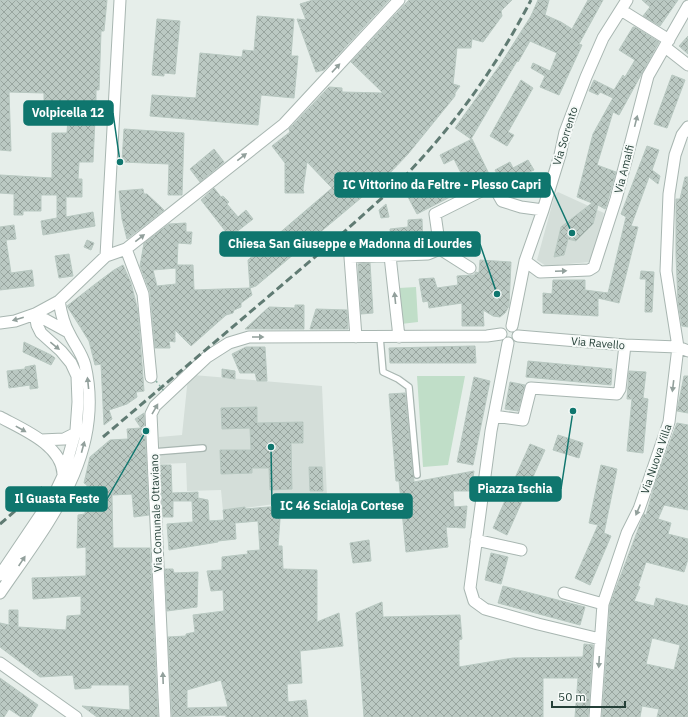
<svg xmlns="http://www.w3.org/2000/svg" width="688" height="717" font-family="'IBM Plex Sans',sans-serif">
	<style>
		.built { fill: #d4ded9 }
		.green { fill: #c0dec8 }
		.building { fill: url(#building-cross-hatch); stroke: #b8c8c1; fill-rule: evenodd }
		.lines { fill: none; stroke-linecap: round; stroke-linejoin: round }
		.service-casing { stroke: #a8b6b1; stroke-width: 8 }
		.minor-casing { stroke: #a8b6b1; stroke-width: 13 }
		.service { stroke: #fff; stroke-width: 5.5 }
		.minor { stroke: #fff; stroke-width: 11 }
		.rail { stroke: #607b73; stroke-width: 3; stroke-dasharray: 8 4; stroke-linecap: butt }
		.path-bridge { stroke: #88b0a3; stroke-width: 1.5; stroke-dasharray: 2 3; stroke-linecap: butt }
		.oneway { fill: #92a09c }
		.labels { text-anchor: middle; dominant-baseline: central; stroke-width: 4; stroke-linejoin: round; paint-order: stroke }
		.street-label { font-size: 11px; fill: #254038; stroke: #f6faf8 }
		.leader { fill: none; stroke: #0f766e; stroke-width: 1.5 }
		.callout-dot { fill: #0f766e; stroke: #f6faf8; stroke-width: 1.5 }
		.callout { fill: #0f766e; stroke: #0f766e; stroke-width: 1.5 }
		.callout-label { font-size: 12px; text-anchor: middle; font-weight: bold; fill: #fff }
	</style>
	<defs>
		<pattern id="building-cross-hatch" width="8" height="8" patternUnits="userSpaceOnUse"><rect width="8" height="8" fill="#bbc9c3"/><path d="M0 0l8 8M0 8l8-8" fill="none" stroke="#98a59f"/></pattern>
	</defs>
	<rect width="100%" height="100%" fill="#e6eeea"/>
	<path class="built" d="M558,192L604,213L598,242L590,262L546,266L537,260L555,194Z
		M193,375L322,386L327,497L223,511L221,490L187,491L186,463L160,464L159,437L182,435L188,377Z"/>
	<path class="green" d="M416,287L418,322L401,324L399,288Z
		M417,376H465L448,465L423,467Z"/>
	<path class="building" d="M0,0H107L104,31H101L99,90H96V119H95L93,162H79L78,179H82V197H66V217L93,212L95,226L43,235L41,221L57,218V195H41V211H23V215H14V194L0,193V175L52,178V133H67L68,118H44V93L9,92L11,151L0,150Z
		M313,0H389L324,70L316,72L297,19L306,20L300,4Z
		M409,0H512L501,11L502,16L483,42L472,39L471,48H457L453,84L460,86L455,93V96L408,154L386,177L256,286L250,288L248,260L332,188L307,162L303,189L304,193H285V163L272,146L290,132L289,129L329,87L342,88V92L383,93L351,62Z
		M538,0H549L545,15L561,22L572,29L588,0H603L579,44L582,45L559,95L540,87L545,76L531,68L533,63L550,71L557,53L530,41L518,62L517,61L471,139L455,128L500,65L531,16Z
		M642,0H678L660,26L643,16L650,7Z
		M257,16L294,19L291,56H298L294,98L261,95L258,125L150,116L152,95L196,98L200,53L242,57L243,50L254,51Z
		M157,19L180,21L175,74L164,73V76L152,75Z
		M633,27H635L659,42L619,115L613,112L597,165L616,172L606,207L605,209L598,205L593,224L576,241L568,239L564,255L554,257L561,227L592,203L577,197L593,134L613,98L600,92L598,95L589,91L594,80L614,90L623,75L625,77L635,60L619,50Z
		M688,36V54L679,46Z
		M672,75L685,80L667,128L654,124Z
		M521,80L533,88L508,132L514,135L507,146L490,136Z
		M124,129L184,133L182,195H168L169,164L122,162Z
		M472,139L489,174L487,178L417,214L408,197L432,185L434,190L462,175L454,159L444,164L440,155Z
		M647,146L659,150L652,170L660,176L658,184L649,177L631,226L638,227L619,303L598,298V316L543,313V293L552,294L553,280H585V290L608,293L626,217L621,214Z
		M214,149L224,162L200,182L190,169Z
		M528,160L534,170L527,173L534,186L525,191L522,186L508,194L495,170L510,162L513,168Z
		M685,177H688V327L682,326L678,302L676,255V199H680Z
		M214,188L221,197L223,196L229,202L227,204L238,217L246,210L253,219L230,237L201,200Z
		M143,189L144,194H147L164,210L127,239L122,219L119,191Z
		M386,204L389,217L381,218L379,210Z
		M422,219L423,247H409V240L391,242L390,229L408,227V220Z
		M186,223V232H192L191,244L178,243L177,265H193L194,290L250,288L252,295L241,303V307L234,310L233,313L226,315L191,346L175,330V342L169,341L170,348H155L150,292L140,266L144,243L169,224ZM176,268V284L157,286L153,270Z
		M14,225L16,239L6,240L11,273L32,270L34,286L0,290V227Z
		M87,240L94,243L91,250L84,247Z
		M69,254L73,276L59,278L55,256Z
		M480,260L511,262L509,306L505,313L500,317L493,316L483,310L484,326H462V303L429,308L428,301L423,302L419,279L434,278L437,288L458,285L457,276L474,275L476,272L479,273Z
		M370,263L373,313L361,314L358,264Z
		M123,265L131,283L138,311L144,391L136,392L137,397L127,404L109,410L112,419L104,425L101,364L95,365L89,341L67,306L94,285L114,270Z
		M641,271L654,272L652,312H645L646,279H640Z
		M295,305H304V329H245L269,307L295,308Z
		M316,309L347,310L348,329H310Z
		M24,342L51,355L55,358L51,365L23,352Z
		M475,346L476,363H390L389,348Z
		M246,347H265L267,381H257L255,373H240L232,354Z
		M528,361L612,369L611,385L526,377Z
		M35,365L38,388L30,389V385L9,388L7,371L25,369V367Z
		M222,369L235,371V379L222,377Z
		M629,371L646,372L643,398L648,399L643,453L627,451L632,399H627Z
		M684,376H688V413L677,411Z
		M474,377L490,381L473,465L457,462Z
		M510,382L525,385L518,411L505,409Z
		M405,393L414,482L474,471L471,491H453L454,507L467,506L465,528L446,527L448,547L406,552L399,481H396L389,394Z
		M257,407V423L303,422V443H291L292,489L270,490L269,468H252V473L221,474L220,450H251L250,428L222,429L221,408Z
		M144,413L149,515L134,517L132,494L112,495L113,548H150L158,717H97L82,706L130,710L129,685H91V688L75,689L73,675L40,677L0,647V623L9,625V610H18V627L66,630L67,616L81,615V596L33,599L32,578L86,576V547L77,548L78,515L85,514L87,485L84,483L90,457L110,440L128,439L127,429L141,428L135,419Z
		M677,423L688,425V510L664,505L658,519L671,523L668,534L688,539V559L684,572L646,562L638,586L640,587L634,601L654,606L656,598L688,606V717H657L659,709L642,706L640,717H602L610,604L642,519L644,514L646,515L656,480ZM652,638L680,645L674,670L646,664Z
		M558,435L583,443L579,458L553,450Z
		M530,444L545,450L507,535L493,528Z
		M160,465H171L172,493L198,492V498L208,500L209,521L224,520L223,510L245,507V509L281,506L278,546H282L283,569L317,570V622L339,613L343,646L300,651L302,683L287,684L288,702L306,700L308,717H226V715L172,717L168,637L186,636V634L195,632L193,615L224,611L223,590L211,591L207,571L222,570V557L248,554L247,551L260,550L258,521L235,523L236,539L218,541V542L169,550L167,524L193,522L192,501H173V517H163ZM221,680L228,707L187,708V690Z
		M601,465L617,469L604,533L611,536L590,585L575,578L598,525L589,523Z
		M309,467H322L323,491H310Z
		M369,540L371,561L353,563L350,543Z
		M491,553L508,557L501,584L485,580Z
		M165,569H173L174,573L198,572L197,607L167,611Z
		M503,586L585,607L580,625L498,603Z
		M382,602L383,617L460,615L462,639L459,640V667L513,658L583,657L584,644L593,645L588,717H575L578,678H543V717H364L356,613Z
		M0,678L38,705L31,717H21L9,709L4,717H0Z"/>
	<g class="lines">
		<g class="service-casing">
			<path id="service" d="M380,337L383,372L398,379L409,387L417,475
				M153,452L203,448"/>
		</g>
		<g class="minor-casing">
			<path id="minor" d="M621,10L669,40
				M665,47L688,65
				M126,249L143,294L151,377
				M106,256L120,0
				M390,256L399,337
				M525,261L540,272L589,270L594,267L616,199L648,76L688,6
				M470,268L440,249L435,214L493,185L502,201L521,207L543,210
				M35,314L68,332
				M0,323L15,321L35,314L59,301L106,256L126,249L284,124L399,0
				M512,326L525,261L543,210L560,155L565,132L586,77L603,38L627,0
				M518,336L625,345L678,347L688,351
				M356,337L350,257L428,254L440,249
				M508,343L491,431L470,588L474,601L485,609L538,624L600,639
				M494,416L523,420L531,388L617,394L620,389L625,345
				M0,417C22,429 62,445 63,474
				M41,440L64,439L78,432
				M476,540L521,550
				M0,575L54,495L63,476L76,430L78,402L77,376L71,363L61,351L41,333L37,325L35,314
				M0,593C47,524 106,455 85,365C82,353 74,344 69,333C63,323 61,312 59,301
				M564,593L603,604
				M0,663L76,717
				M165,717L151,414L155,406L207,357L229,343L249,337L487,336L501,334
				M595,717L603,604L627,533L639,509L669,422L678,347L666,271L669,194L675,155L682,135L688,127"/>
		</g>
		<use href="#service" class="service"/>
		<use href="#minor" class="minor"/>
		<path class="rail" d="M103,437L335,240C358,219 382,199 404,177C455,125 498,64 531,0
			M0,524L44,486"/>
		<path class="path-bridge" d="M156,381L164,391"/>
	</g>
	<defs><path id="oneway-solid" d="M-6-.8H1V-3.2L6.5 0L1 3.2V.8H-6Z"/></defs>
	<g class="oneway">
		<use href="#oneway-solid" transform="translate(336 68) rotate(-47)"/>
		<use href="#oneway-solid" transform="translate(636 121) rotate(-76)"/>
		<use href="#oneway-solid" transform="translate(242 157) rotate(-38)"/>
		<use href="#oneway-solid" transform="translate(140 238) rotate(-38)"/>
		<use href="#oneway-solid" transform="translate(561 271) rotate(-2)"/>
		<use href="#oneway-solid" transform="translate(395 298) rotate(-96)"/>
		<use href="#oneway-solid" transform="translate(18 319) rotate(164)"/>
		<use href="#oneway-solid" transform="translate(258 337)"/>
		<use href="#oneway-solid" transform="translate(55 346) rotate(39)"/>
		<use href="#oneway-solid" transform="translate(88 383) rotate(-96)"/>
		<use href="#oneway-solid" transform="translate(673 386) rotate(97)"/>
		<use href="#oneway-solid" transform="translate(155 409) rotate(-60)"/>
		<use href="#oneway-solid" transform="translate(21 429) rotate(29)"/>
		<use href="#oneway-solid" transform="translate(83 447) rotate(-75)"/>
		<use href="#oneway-solid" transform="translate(638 510) rotate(113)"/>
		<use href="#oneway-solid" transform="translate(22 561) rotate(-56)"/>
		<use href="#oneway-solid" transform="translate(599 662) rotate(93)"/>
		<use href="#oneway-solid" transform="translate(163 678) rotate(-92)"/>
	</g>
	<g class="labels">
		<g class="street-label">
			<text transform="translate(565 136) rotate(-73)">Via Sorrento</text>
			<text transform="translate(624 169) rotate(-76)">Via Amalfi</text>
			<text transform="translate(598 343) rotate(5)">Via Ravello</text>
			<text transform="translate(656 459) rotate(-71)">Via Nuova Villa</text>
			<text transform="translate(156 513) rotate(-92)">Via Comunale Ottaviano</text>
		</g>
	</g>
	<path class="leader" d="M120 162L113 113M572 233L550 185M497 294L480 244M573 411L561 489M146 431L107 499M271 447L272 506"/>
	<g class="callout-dot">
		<circle cx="120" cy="162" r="4"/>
		<circle cx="572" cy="233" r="4"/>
		<circle cx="497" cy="294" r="4"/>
		<circle cx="573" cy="411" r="4"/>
		<circle cx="146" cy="431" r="4"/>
		<circle cx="271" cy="447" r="4"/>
	</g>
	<g class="callout">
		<rect x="24" y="101" width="89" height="24" rx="4"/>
		<rect x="335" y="173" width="215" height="24" rx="4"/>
		<rect x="220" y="232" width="260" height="24" rx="4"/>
		<rect x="470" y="477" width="91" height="24" rx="4"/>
		<rect x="6" y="487" width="101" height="24" rx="4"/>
		<rect x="272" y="494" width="140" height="24" rx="4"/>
	</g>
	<g class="callout-label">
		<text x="68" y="117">Volpicella 12</text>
		<text x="442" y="189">IC Vittorino da Feltre - Plesso Capri</text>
		<text x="350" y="248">Chiesa San Giuseppe e Madonna di Lourdes</text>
		<text x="515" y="493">Piazza Ischia</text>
		<text x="57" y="503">Il Guasta Feste</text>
		<text x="342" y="510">IC 46 Scialoja Cortese</text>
	</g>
	<path d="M552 701v6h73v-6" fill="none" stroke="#254038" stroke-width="2"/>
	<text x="558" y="701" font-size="12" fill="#254038" stroke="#f6faf8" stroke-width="3" paint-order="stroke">50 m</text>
</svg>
